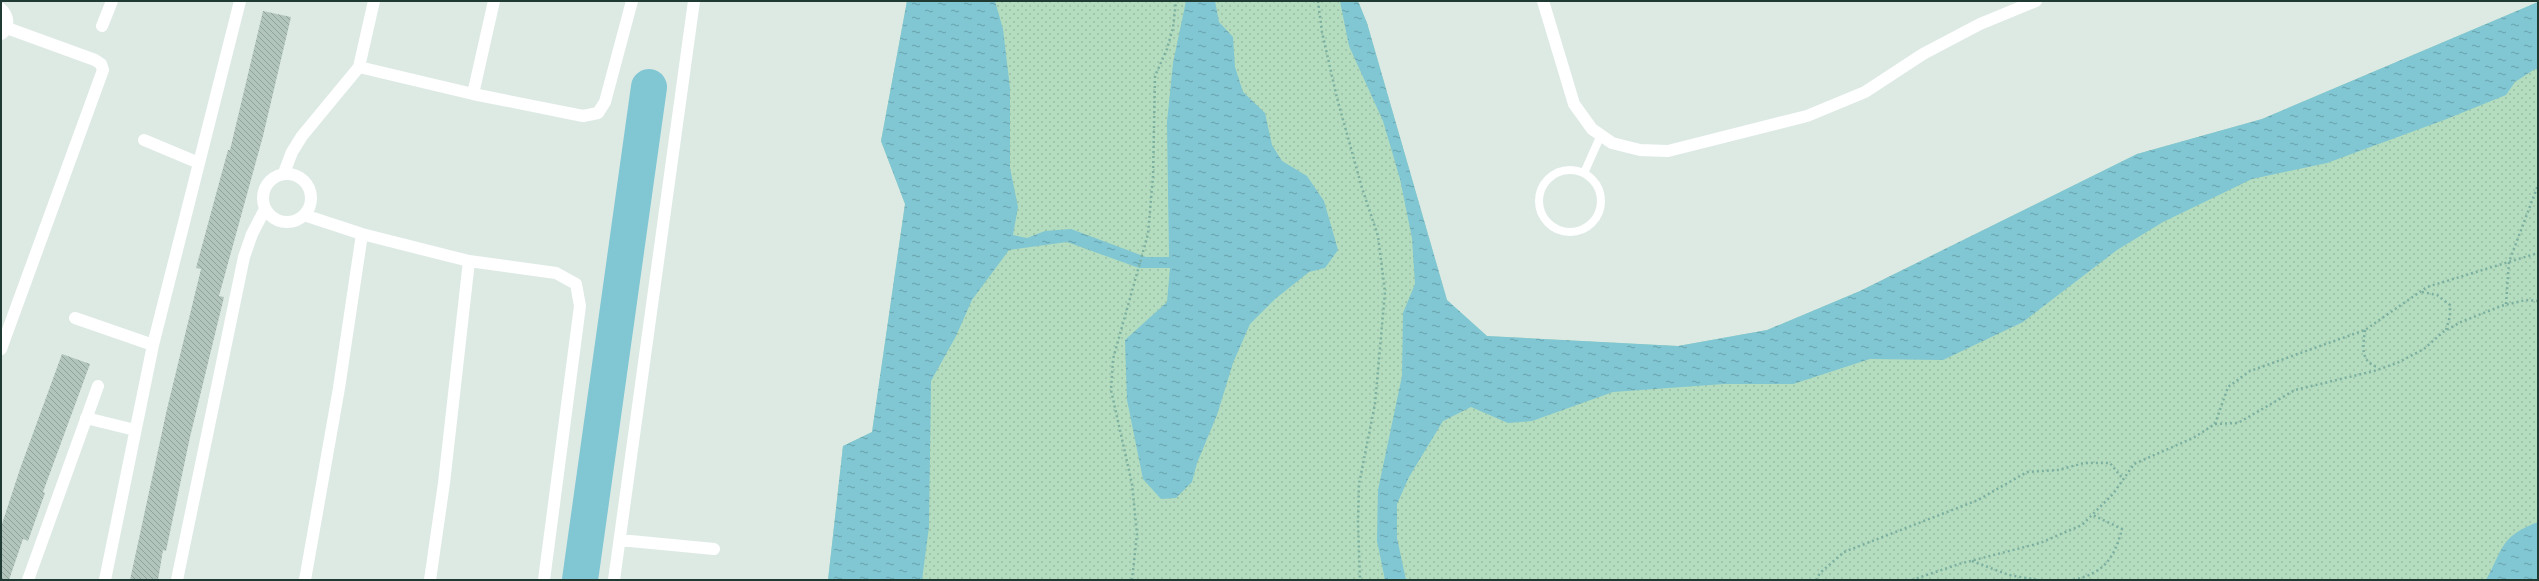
<svg xmlns="http://www.w3.org/2000/svg" width="2539" height="581" font-family="Inter,sans-serif">
	<style>
		.grass { fill: url(#grass-dots) }
		.water { fill: url(#water-ripples) }
		.lines { fill: none; stroke-linecap: round; stroke-linejoin: round }
		.river { stroke: #80c6d3; stroke-width: 36 }
		.building { fill: url(#building-back-hatch) }
		.path { stroke: #7bafa0; stroke-width: 2.5; stroke-dasharray: 2 3; stroke-linecap: butt }
		.service { stroke: #fff; stroke-width: 8 }
		.minor { stroke: #fff; stroke-width: 12 }
	</style>
	<defs>
		<pattern id="grass-dots" width="8" height="8" patternUnits="userSpaceOnUse"><rect width="8" height="8" fill="#b4ddbf"/><path d="M2 2h.1M6 6h.1" fill="none" stroke="#9abea5" stroke-width="1.8" stroke-linecap="round"/></pattern>
		<pattern id="water-ripples" width="26" height="14" patternUnits="userSpaceOnUse"><rect width="26" height="14" fill="#80c6d3"/><path d="M2 4q2-2 4 0t4 0M15 11q2-2 4 0t4 0" fill="none" stroke="#68a2ac"/></pattern>
		<pattern id="building-back-hatch" width="6" height="6" patternUnits="userSpaceOnUse"><rect width="6" height="6" fill="#b2c5bd"/><path d="M-1 5l2 2M0 0l6 6M5-1l2 2" fill="none" stroke="#90a19a"/></pattern>
	</defs>
	<rect width="100%" height="100%" fill="#ddeae4"/>
	<path class="grass" d="M907,1H1358L1367,23L1447,300L1487,336L1678,346L1767,330L1860,291L2137,154L2262,119L2538,2V580H828L843,446L872,432L905,204L881,141Z"/>
	<path class="water" d="M907,1H995L1003,29L1010,88V168L1018,207L1013,235L1027,238L1045,231L1071,229L1146,257H1169L1167,122L1173,63L1186,1H1215L1219,22L1233,37L1235,67L1243,92L1265,113L1272,145L1282,161L1307,176L1324,201L1338,250L1325,268L1309,272L1275,299L1250,324L1233,363L1217,415L1197,463L1192,482L1176,498L1161,499L1143,479L1127,400L1125,340L1167,302L1170,268H1139L1067,242L1009,250L972,300L956,336L931,381L929,527L922,580H828L843,446L872,432L905,204L881,141Z
		M1340,1H1358L1367,23L1447,300L1487,336L1678,346L1767,330L1860,291L2137,154L2262,119L2538,2V70L2535,69L2515,82L2506,95L2444,120L2327,163L2252,179L2163,222L2117,250L2023,322L1943,360L1870,359L1793,384H1724L1613,392L1532,421L1508,423L1471,407L1443,421L1409,477L1397,504V538L1406,580H1385L1377,541L1378,490L1402,376L1403,313L1415,284L1412,238L1400,179L1383,121L1349,46Z
		M2538,522V580H2486C2504,548 2499,537 2538,522Z"/>
	<g class="lines">
		<path class="river" d="M580,580L649,87"/>
	</g>
	<path class="building" d="M263,11L291,17L263,136L219,296L224,297L190,437L166,551L163,550L158,580H130L167,409L201,269L196,268L228,150H230Z
		M62,354L90,364L43,492L45,493L28,541L23,539L9,580H1V527L20,469Z"/>
	<g class="lines">
		<path class="path" d="M1318,1L1322,32L1337,98L1362,188L1378,236L1385,292L1375,404L1359,484L1358,522L1360,580
			M2422,292L2437,295L2450,305V316L2446,330
			M2506,304L2509,262L2538,185
			M2365,330C2363,346 2360,361 2377,367
			M2215,424L2238,423L2295,390L2374,371L2397,363L2424,349L2443,332L2461,322L2501,306L2526,300L2538,301
			M1972,561L2009,575L2038,580
			M1132,580L1137,534L1132,484L1111,390L1113,359L1148,234L1153,176L1155,76L1167,49L1173,28L1176,1
			M1816,580L1820,573L1844,552L1978,500L2027,472L2058,470L2084,463H2110L2123,479
			M1912,580L1959,564L2040,543L2082,525L2113,494L2134,464L2193,438L2215,424L2228,387L2250,371L2365,330L2427,287L2538,253
			M2073,580C2104,573 2114,559 2122,529L2093,515"/>
		<path class="service" d="M1539 201a31 31 0 1 1 62 0a31 31 0 1 1-62 0Z
			M1584,173L1601,135"/>
		<path class="minor" d="M1543,1L1574,104L1592,129L1612,143L1640,150L1668,151L1807,116L1865,92L1923,54L1980,24L2036,1
			M1,9C9,16 10,28 1,34
			M102,26L112,1
			M359,67L473,94L583,116L598,113L605,102L632,1
			M473,94L494,1
			M144,140L199,163
			M284,173L292,152L302,136L359,67L374,1
			M263 198a24 24 0 1 1 48 0a24 24 0 1 1-48 0Z
			M304,215L362,234L469,261L556,273L576,284L580,306L544,580
			M75,318L153,345
			M1,349L103,70L101,64L95,60L7,28
			M86,418L135,430
			M620,540L714,549
			M28,580L98,386
			M105,580L153,345L240,1
			M177,580L244,257L252,234L265,209
			M305,580L339,388L362,234
			M430,580L444,483L469,261
			M614,580L694,1"/>
	</g>
	<rect width="2539" height="581" fill="none" stroke="#1e3a32" stroke-width="4"/>
</svg>
